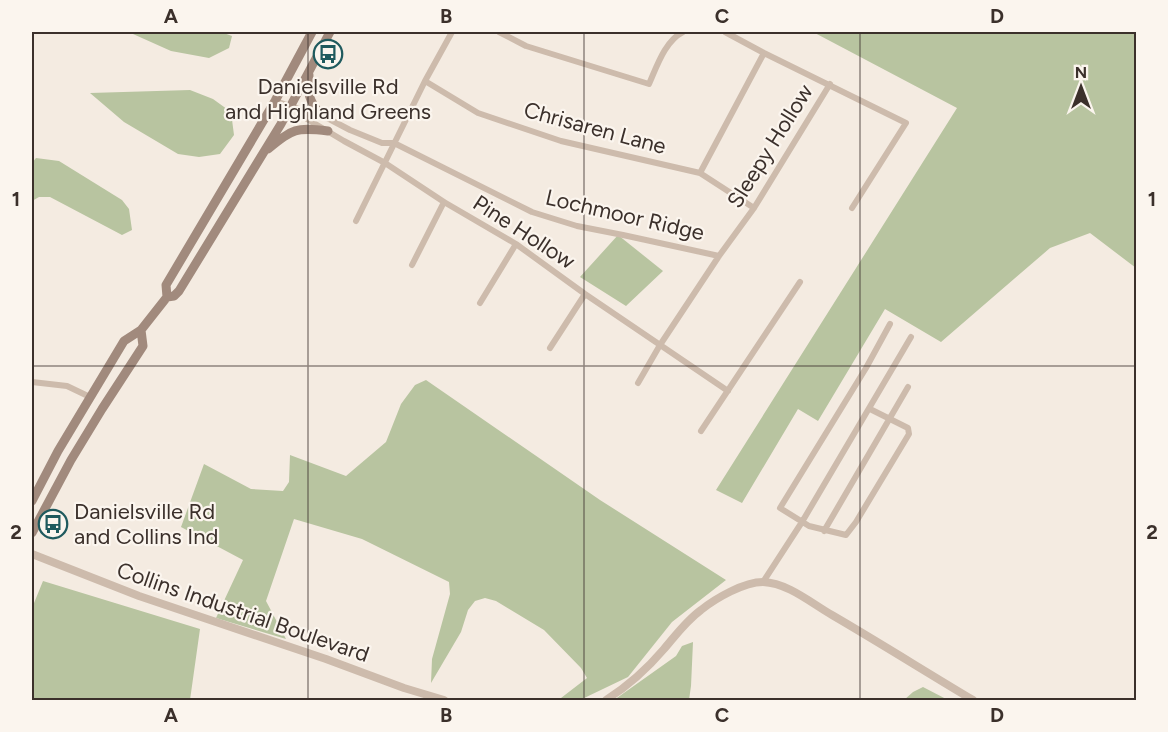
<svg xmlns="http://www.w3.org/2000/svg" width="1168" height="732" font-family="Figtree,sans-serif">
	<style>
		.green { fill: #b8c4a0 }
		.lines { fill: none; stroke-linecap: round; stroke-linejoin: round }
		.minor { stroke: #cdbbac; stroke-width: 6 }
		.tertiary { stroke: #cdbbac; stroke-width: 8 }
		.secondary { stroke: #a18a7d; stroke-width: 9 }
		.grid { fill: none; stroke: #3b302b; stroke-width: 1.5; stroke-opacity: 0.55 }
		.labels { text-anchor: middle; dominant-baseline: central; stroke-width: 4.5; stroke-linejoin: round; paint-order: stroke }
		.poi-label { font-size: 22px; fill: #3b302b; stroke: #fbf5ee }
		.street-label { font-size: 22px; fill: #3b302b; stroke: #fbf5ee }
		.neatline { fill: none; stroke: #3b302b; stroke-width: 2 }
		.grid-label { font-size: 20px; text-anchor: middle; font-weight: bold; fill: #3b302b }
	</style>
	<rect width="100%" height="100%" fill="#f4ebe1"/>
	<path class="green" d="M130,32H221L232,36L229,48L209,58L171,51L133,34Z
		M813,32H1136V268L1090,233L1050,248L941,342L885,309L818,421L798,409L742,503L716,490L957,108Z
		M190,90L213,99L231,112L234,135L220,154L199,157L178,154L124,122L90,93Z
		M36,158L59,161L122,200L129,209L132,230L122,235L50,197H39L32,201V163Z
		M618,235L663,271L626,306L580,277Z
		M426,380L600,500L726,580L672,622L628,677L580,700H562L561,698L587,678L581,668L544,630L496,601L485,598L475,601L468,610L461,632L431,683L432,659L450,594L449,582L362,539L294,519L266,601L286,639L216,618L243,560L181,527L204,464L251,489L283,491L289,482L290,455L346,476L386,442L401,404L415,385Z
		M43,581L200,629L190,700H32V608Z
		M693,642L691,686L689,700H614L676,656L682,646Z
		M923,687L948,700H904L913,692Z"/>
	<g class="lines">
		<path class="minor" d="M499,32L526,46L649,84C657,66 665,41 683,32
			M725,32L764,53L906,123L852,208
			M425,81L478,113L561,141L700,173L754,208
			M275,101L303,110L310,109L350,130L382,143H394L532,212L577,226L623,235L719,256
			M303,110L307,119L344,141L385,163L444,202L516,244L585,294L728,391
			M700,173L764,53
			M356,221L425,81L452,32
			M412,265L444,202
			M480,303L516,244
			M550,348L585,294
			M32,382L67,386L90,397
			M638,383L660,345L719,256L754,208L830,84
			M870,409L908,428L909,434L856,522L846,535L809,526L780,508L866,368L890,324
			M701,431L800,282
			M824,531L908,387
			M763,582L802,522L911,337"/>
		<path class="tertiary" d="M32,554L139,596L326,659L404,688L444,700
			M606,700C628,686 647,669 664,649C676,635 686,621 701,610C716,598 744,582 763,582C788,583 811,603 832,615C880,643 926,672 973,700"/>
		<path class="secondary" d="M309,75C307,94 309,100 320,114
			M268,149C293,129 295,127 328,131
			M167,297L166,285L275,101L312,32
			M32,501L58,451L124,341L141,330L167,297L174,296L179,291L281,124L330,32
			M32,533L71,460L102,409L143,346L141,330"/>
	</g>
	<path class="grid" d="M308,32V700M584,32V700M860,32V700M32,366H1136"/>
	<defs>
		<g id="bus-ring" transform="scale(1.5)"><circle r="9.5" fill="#fbf5ee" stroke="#1f5a5e" stroke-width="1.5"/><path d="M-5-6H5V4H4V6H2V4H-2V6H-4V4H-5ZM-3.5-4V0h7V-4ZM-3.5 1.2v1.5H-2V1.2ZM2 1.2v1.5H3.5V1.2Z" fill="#1f5a5e"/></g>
	</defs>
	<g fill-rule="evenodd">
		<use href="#bus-ring" x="328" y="54"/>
		<use href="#bus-ring" x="53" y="524"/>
	</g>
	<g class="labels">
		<g class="poi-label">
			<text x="328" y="86">Danielsville Rd<tspan x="328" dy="25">and Highland Greens</tspan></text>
			<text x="74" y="511" text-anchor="start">Danielsville Rd<tspan x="74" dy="25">and Collins Ind</tspan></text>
		</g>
		<g class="street-label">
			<text transform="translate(595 128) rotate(15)">Chrisaren Lane</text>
			<text transform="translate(770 146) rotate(-58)">Sleepy Hollow</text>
			<text transform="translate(625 215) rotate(13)">Lochmoor Ridge</text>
			<text transform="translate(524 232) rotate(33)">Pine Hollow</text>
			<text transform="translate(243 612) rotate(19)">Collins Industrial Boulevard</text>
		</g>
	</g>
	<rect width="1168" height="732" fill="none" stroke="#fbf5ee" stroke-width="66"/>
	<g transform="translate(1081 87)" stroke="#fbf5ee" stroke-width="4.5" paint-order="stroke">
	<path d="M0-4.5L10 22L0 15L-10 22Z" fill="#3b302b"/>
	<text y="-9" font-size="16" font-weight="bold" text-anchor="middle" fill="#3b302b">N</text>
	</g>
	<rect x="33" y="33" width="1102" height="666" class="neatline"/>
	<g class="grid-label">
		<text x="171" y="23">A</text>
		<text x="446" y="23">B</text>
		<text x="722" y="23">C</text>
		<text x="997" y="23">D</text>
		<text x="16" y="206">1</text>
		<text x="1152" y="206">1</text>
		<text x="16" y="539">2</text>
		<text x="1152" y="539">2</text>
		<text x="171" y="722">A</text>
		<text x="446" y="722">B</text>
		<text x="722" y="722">C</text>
		<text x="997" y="722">D</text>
	</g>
</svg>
